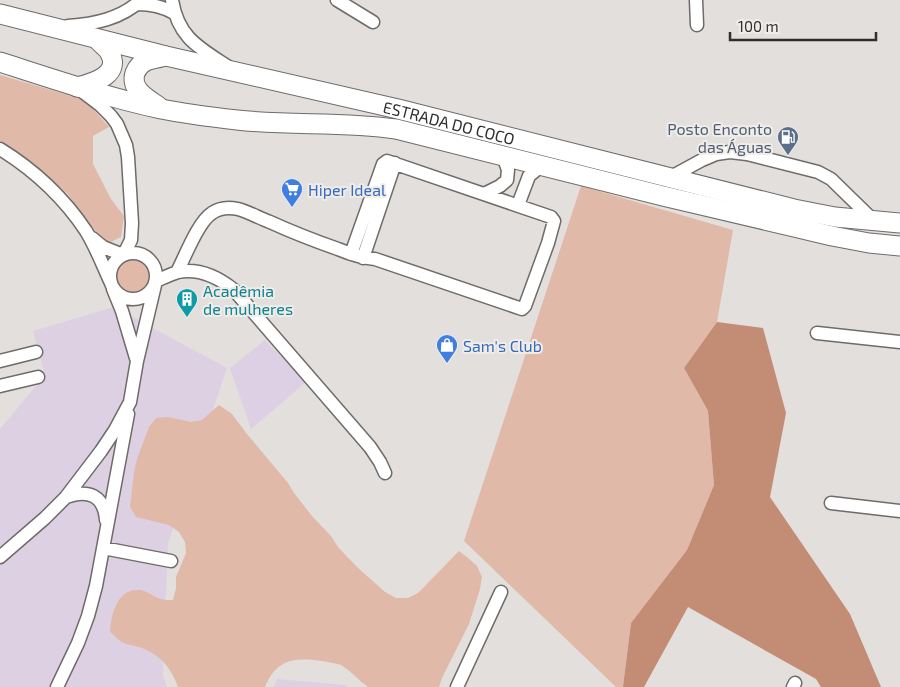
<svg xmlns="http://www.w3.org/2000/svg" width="900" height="687" font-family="'Exo 2',sans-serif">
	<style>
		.commercial { fill: #ddd0e4 }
		.industrial { fill: #ded0e3 }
		.green { fill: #e1b9a9 }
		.forest { fill: #c38c75 }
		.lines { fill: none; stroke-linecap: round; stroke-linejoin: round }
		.minor-casing { stroke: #6e6b69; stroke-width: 15 }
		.highway-casing { stroke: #6e6b69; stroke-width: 21 }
		.minor { stroke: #fff; stroke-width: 12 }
		.highway { stroke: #fff; stroke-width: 19 }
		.labels { text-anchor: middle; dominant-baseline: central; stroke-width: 4; stroke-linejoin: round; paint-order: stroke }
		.street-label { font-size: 16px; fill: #312f2e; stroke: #f0ecea }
		.service-label { font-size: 16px; fill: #4e5e75; stroke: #f0ecea; text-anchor: end }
		.shop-label { font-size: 16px; fill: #366cbe; stroke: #f0ecea; text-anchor: start }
		.culture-label { font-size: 16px; fill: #0d838f; stroke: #f0ecea; text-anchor: start }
	</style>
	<rect width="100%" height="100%" fill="#e3dfdd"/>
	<path class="commercial" d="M265,340L306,382L251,429L230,368Z"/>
	<path class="industrial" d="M114,307L227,368L168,544L163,675L167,687H0V429L45,375L33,331Z
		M277,679L347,685V687H274Z"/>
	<path class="green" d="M0,75L85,100L109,127L93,136V164L111,199L124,216L121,237L109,243L99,236L67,193L22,155L0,141Z
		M581,186L733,230L717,322L684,368L708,411L714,485L687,550L631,623L623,687H616L464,541Z
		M116 275a17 17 0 1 1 34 0a17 17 0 1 1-34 0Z
		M219,405L232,414L247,434L288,483L294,493L312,516L331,536L338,547L357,567L385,592L396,598H408L418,593L459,551L468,558L477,566L482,577L480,589L469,624L442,678L439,687H368C358,680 351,671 341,665C335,663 328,662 322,661C295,657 276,659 265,687H178C171,668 161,655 142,648C134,645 125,645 119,640C116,638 113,634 110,632C111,615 117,588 139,590C147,590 153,597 161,599C164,600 169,600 173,600L176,588V577L186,553L185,542L179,532L169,525L136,517L130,507L134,472L137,459L149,427L156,418L168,417L191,422L202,420Z"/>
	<path class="forest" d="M717,322L763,328L786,413L770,497L850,614L881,687H821L816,679L688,607L644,687H623L631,623L687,550L714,485L708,411L684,368Z"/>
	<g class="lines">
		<g class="minor-casing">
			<path id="minor" d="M172,0C178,37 198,47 227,66
				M337,0L373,22
				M696,0L697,25
				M137,4C150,4 162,6 174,13
				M68,26C94,24 121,19 141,0
				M83,92L100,105L111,116L117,124L126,145L128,157L132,223L131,240L124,254
				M0,149C34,170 64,198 86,231C96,247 103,266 111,283
				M669,178L702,160L716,154L730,152L747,154L818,172L831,179L873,220
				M484,194L500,186L507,180L508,170L503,156
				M518,205L529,176L541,166
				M92,238L103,247L123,255
				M110 276a23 23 0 1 1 46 0a23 23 0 1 1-46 0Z
				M363,258L395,163
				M177,272C185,257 198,222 212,213C219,208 229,207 238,209C249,212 259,218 270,222C292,232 315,241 338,249C350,254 362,258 375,259L522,309L525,306L548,243L554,221L551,217L387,161L383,164L351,254
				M156,281C163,278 171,274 178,272C199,268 218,277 234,290L370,447L380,462L385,473
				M113,289L122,311L136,358
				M817,333L900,342
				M0,361L36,352
				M0,386L38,377
				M66,497C88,489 104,495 106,520
				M831,503L900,511
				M103,548L171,561
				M0,557L45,518L66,497L101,451L115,430L130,402L137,361L155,285
				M57,687L78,643L88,616L96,586L128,414
				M457,687L501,592
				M793,687L795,683"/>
		</g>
		<g class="highway-casing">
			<g id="highway">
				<path id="s1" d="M0,14L166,56L398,109L794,209L835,217L900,223"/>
				<path d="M0,62C53,79 106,97 161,109C186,114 211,117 237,120C290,126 344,121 396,129L663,196L790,226L832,236L869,243L900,246"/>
				<path d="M77,87C94,83 124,74 108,50C105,46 100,43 97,39"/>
				<path d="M158,106C146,98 130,89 135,73C137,68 140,64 146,61C151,59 159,58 165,56"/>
			</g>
		</g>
		<use href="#minor" class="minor"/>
		<use href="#highway" class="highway"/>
	</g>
	<defs>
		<g id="fuel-pin" transform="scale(1.125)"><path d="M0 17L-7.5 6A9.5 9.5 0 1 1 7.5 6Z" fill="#5c6f8a" stroke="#f0ecea"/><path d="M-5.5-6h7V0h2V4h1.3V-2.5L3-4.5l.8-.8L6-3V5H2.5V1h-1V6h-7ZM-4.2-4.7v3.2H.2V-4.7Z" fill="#fff"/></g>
		<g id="supermarket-pin" transform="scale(1.125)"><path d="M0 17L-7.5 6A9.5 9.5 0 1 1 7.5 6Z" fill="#3f7fe0" stroke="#f0ecea"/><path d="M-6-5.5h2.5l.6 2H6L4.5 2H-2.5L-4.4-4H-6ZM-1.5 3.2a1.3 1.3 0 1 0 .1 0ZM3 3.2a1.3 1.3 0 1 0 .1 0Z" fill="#fff"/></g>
		<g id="building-pin" transform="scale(1.125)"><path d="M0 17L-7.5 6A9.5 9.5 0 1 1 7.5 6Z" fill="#0f9aa8" stroke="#f0ecea"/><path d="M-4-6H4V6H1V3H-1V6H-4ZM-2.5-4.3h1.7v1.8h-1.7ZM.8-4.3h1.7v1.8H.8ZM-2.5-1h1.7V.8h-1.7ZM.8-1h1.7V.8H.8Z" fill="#fff"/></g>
		<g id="shop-pin" transform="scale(1.125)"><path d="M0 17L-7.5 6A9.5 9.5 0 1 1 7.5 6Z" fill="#3f7fe0" stroke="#f0ecea"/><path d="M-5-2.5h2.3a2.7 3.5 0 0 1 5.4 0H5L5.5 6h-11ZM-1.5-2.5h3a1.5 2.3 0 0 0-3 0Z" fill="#fff"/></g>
	</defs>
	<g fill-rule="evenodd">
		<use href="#fuel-pin" x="788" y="137"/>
		<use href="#supermarket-pin" x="292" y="189"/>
		<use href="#building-pin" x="187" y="299"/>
		<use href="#shop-pin" x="447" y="345"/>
	</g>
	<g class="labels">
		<g class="street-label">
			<text stroke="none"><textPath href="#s1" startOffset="462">ESTRADA DO COCO</textPath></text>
		</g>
		<g class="service-label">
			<text x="772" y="128">Posto Enconto<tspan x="772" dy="18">das Águas</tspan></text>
		</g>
		<g class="shop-label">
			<text x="308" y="189">Hiper Ideal</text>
			<text x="463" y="345">Sam's Club</text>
		</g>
		<g class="culture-label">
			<text x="203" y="290">Acadêmia<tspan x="203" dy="18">de mulheres</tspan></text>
		</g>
	</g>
	<path d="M730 32v8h146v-8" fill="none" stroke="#312f2e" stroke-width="2.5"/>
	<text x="738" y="32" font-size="15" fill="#312f2e" stroke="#f0ecea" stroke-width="4" paint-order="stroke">100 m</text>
</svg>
